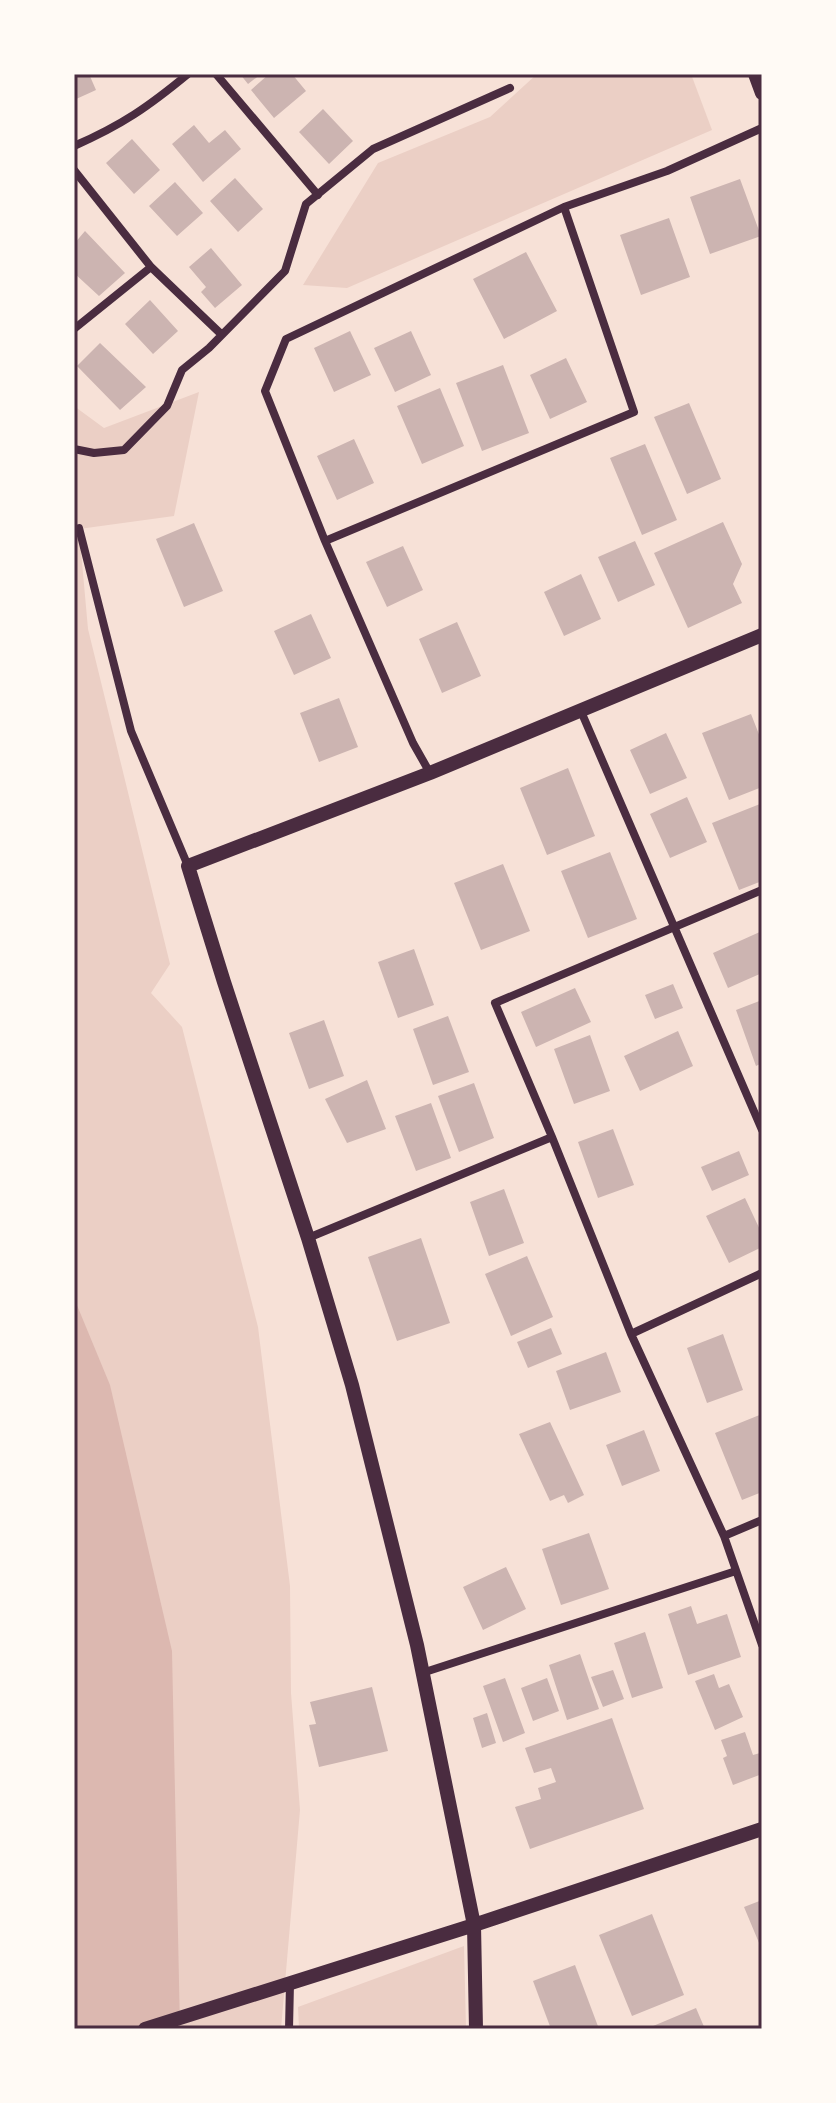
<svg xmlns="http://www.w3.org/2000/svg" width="836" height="2103" font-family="Bitter,serif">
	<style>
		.green { fill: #ebcfc5 }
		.water { fill: #dcb8b0 }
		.building { fill: #ccb4b1 }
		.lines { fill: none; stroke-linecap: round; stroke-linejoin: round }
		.minor { stroke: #4a2c40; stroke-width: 8 }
		.tertiary { stroke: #4a2c40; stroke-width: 14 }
		.neatline { fill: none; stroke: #4a2c40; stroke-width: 3 }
	</style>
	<rect width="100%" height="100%" fill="#f7e1d7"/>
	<path class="green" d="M537,74H691L712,130L347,288L303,285L378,163L490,117Z
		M199,392L174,516L79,529L88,629L170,964L151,993L182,1027L258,1327L290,1586L291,1693L300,1810L281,2029H74V406L104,428Z
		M464,1946L466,2029H299L298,2007Z"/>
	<path class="water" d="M74,1298L110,1385L172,1651L180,2029H74Z"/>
	<path class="building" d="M74,74H89L96,90L74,100Z
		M240,74H261L248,84Z
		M269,74H292L306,91L274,118L251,90Z
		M323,109L353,141L329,164L299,132Z
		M194,125L209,143L225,130L241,149L203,182L172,144Z
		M132,139L160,170L134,194L106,163Z
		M235,178L263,209L238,232L210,201Z
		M740,179L761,236L710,254L690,197Z
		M175,182L203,213L177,236L149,206Z
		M669,218L690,277L641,295L620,235Z
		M85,231L125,273L99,296L74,273V244Z
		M211,248L242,285L215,308L201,292L206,287L189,267Z
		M526,252L557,311L504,339L473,279Z
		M150,300L178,331L153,354L125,324Z
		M350,331L371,375L334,392L314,348Z
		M411,331L431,375L395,392L374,348Z
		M100,343L146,387L120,410L77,366Z
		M566,358L587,402L550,419L530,375Z
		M503,365L529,433L482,451L456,383Z
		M440,388L464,446L422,464L397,406Z
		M689,403L721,479L687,494L654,417Z
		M354,439L374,483L337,500L317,456Z
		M645,444L677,520L642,535L610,458Z
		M723,522L742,564L733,584L742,603L688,628L654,553Z
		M194,523L223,591L184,607L156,539Z
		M635,541L655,585L618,602L598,557Z
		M403,546L423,590L387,607L366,562Z
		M581,574L601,619L564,636L544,592Z
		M311,614L331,658L294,675L274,631Z
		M457,622L481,676L442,693L419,639Z
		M339,698L358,747L319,762L300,713Z
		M751,714L762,742V787L729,800L702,733Z
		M666,733L687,778L650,794L630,750Z
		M568,768L595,836L547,855L520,788Z
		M687,797L707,842L670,858L650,814Z
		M760,804L762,881L739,890L712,823Z
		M610,852L637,919L588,938L561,871Z
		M503,864L530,931L481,950L454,883Z
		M762,931V973L728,988L713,953Z
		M414,949L434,1005L398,1018L378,962Z
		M673,984L683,1008L655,1019L645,995Z
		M575,988L591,1022L536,1047L521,1012Z
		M762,1000V1063L756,1066L736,1010Z
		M448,1016L469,1072L433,1085L413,1029Z
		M324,1020L344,1076L309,1089L289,1033Z
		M678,1031L693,1066L640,1091L624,1056Z
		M590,1035L610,1091L574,1104L554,1049Z
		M367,1080L386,1129L347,1143L325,1099Z
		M474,1083L494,1138L459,1152L438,1096Z
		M431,1103L451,1158L416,1171L395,1116Z
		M613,1129L634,1185L598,1198L578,1142Z
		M739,1151L749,1175L712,1191L701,1167Z
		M504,1189L524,1243L489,1256L470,1202Z
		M745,1198L762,1234V1247L729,1263L706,1216Z
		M421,1238L450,1323L397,1341L368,1257Z
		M527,1256L553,1317L511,1336L485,1274Z
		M551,1328L562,1354L528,1368L517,1342Z
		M723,1334L743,1390L707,1403L687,1348Z
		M606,1352L621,1392L570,1410L556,1371Z
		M762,1414V1492L742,1500L715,1433Z
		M550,1422L584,1495L568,1503L564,1495L550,1501L519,1434Z
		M644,1430L660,1471L622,1486L606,1445Z
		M589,1533L609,1589L561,1605L542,1549Z
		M506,1567L526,1609L483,1630L463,1587Z
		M691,1606L697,1624L727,1614L741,1657L688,1675L668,1614Z
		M645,1632L663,1688L632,1698L614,1643Z
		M580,1654L599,1709L567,1720L549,1665Z
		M613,1670L624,1699L603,1707L591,1677Z
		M714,1674L719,1688L729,1684L743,1717L715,1730L695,1681Z
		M505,1678L525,1733L503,1742L483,1686Z
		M547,1678L559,1711L533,1721L521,1688Z
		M372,1687L388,1751L319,1767L309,1725L316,1724L310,1702Z
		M487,1713L496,1743L482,1748L473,1718Z
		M612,1718L644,1809L530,1849L515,1807L541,1799L538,1788L556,1782L551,1768L534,1773L525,1748Z
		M745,1732L753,1755L760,1753L762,1774L733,1785L723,1758L727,1756L721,1740Z
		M762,1900V1950L744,1907Z
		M652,1914L684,1995L632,2016L599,1935Z
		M575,1965L599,2029H551L533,1981Z
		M696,2008L705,2029H646Z"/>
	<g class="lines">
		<path class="minor" d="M216,74L318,195
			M74,146C122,125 148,107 188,74
			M74,170L151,267L221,334
			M74,329L151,267
			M74,449L94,453L124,450L167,406L182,370L209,348L285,271L306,204L373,149L510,88
			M79,528L131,731L188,866
			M325,541L634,412L564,207
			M580,709L762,1130
			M430,773L413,743L325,541L265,391L286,339L564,207L667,171L762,128
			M762,890L495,1003L552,1137L631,1334L724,1536L762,1645
			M308,1238L552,1137
			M631,1334L762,1273
			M724,1536L762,1520
			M422,1673L736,1571
			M289,2029L290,1983"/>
		<path class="tertiary" d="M755,74L762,93
			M145,2029L474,1925L762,1829
			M476,2029L474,1925L417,1645L352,1385L308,1238L224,982L188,866L430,773L762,635"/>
	</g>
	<rect width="836" height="2103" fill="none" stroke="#fffaf5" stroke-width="152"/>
	<rect x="76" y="76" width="684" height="1951" class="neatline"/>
</svg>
